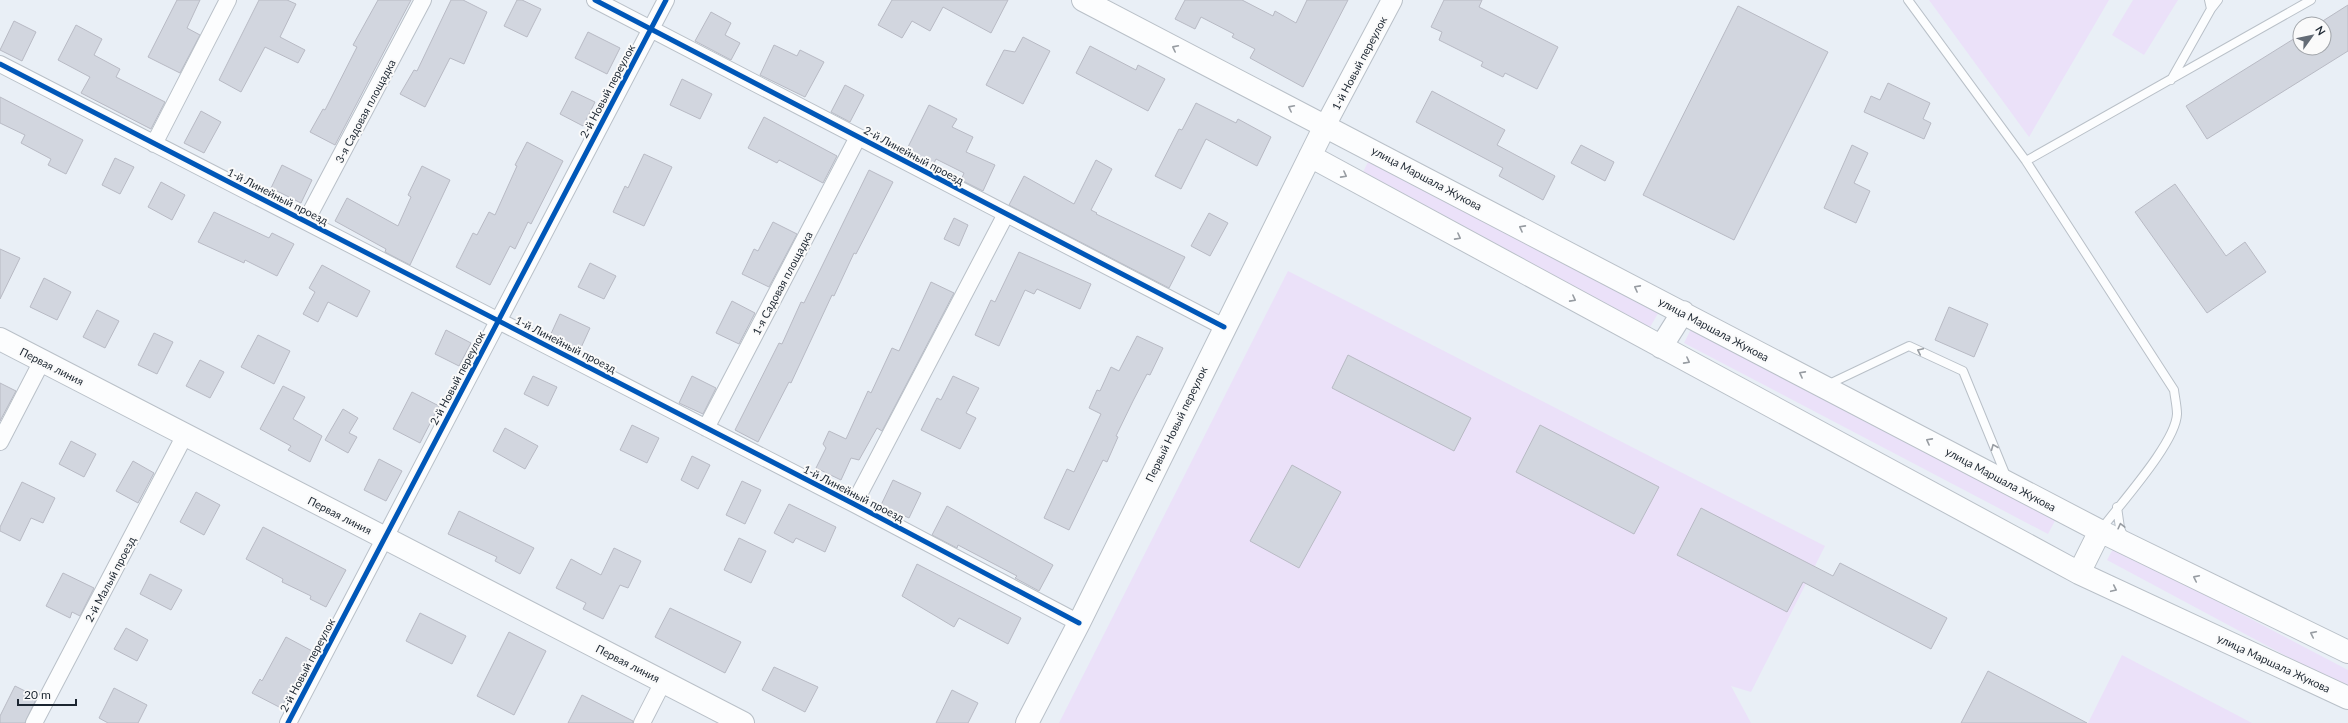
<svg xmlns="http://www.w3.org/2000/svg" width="2348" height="723" font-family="Lato,sans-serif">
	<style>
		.green { fill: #ebe1f9 }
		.building { fill: #d2d6df; stroke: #b8bac4 }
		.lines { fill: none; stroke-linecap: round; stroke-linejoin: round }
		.service-casing { stroke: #b9c0c8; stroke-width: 10 }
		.minor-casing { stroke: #b9c0c8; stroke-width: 18 }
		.tertiary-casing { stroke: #b9c0c8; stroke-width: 22 }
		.secondary-casing { stroke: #b9c0c8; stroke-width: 24 }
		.service { stroke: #fcfdfe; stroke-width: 8 }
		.minor { stroke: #fcfdfe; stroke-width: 16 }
		.tertiary { stroke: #fcfdfe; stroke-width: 20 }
		.secondary { stroke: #fcfdfe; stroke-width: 22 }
		.cycleway-casing { stroke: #fafafa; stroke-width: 8 }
		.cycleway { stroke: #0057b8; stroke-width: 5 }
		.oneway { stroke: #979ca2 }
		.labels { text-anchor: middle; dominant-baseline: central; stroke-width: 4; stroke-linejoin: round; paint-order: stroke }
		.street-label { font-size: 11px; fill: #1c2631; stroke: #fafafa }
	</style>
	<rect width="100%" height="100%" fill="#e9eff6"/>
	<path class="green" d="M1929,0H2109L2029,137Z
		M2133,0H2178L2144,55L2112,35Z
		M1370,158L1661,308L1649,329L1361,176Z
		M1288,271L1825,546L1751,692L1731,686L1751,723H1059Z
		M1693,325L2057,517L2048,534L1684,343Z
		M2114,547L2348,670V689L2107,560Z
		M2122,655L2252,723H2088Z"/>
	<path class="building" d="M177,0H200L187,28L200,35L180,73L148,57Z
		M259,0H287L296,4L280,37L305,50L298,63L265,47L241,92L219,80Z
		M378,0H411L335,145L310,132L323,109L325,110L357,47L353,45Z
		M451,0H463L487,12L464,64L450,58L425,107L400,94L414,70L417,71Z
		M517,0H522L541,9L527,37L504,26Z
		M892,0H1008L991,33L943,7L930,31L912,21L902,38L878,25Z
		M1185,0H1242L1273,16L1275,11L1296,23L1307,0H1348L1303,87L1250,58L1255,49L1232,37L1234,34L1201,17L1195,29L1175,19Z
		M1444,0H1482L1479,7L1558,47L1537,89L1505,73L1503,77L1481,66L1483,62L1439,40L1442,32L1431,27Z
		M2348,5V51L2207,139L2186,106L2300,35V48H2324V24H2318Z
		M1738,6L1828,52L1734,240L1643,195Z
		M711,12L731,23L725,35L740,43L731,60L695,41Z
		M14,21L36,32L22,61L0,50Z
		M76,25L102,39L94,55L120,69L116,77L165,102L151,129L81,93L90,77L58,60Z
		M588,32L620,48L607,74L575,58Z
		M1023,37L1050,51L1023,104L986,85L1004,50L1015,52Z
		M774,45L797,56L800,50L824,62L805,97L760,75Z
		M1090,46L1136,70L1138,65L1165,79L1148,111L1076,73Z
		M682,79L712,94L700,119L670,105Z
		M1888,83L1930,103L1923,119L1931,123L1924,139L1864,112L1871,96L1880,100Z
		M845,85L864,95L850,122L831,112Z
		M572,91L595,102L583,126L560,114Z
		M1432,91L1505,130L1497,145L1555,176L1543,200L1499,176L1503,168L1416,122Z
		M0,97L83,140L66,174L48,165L51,159L21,143L25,135L0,123Z
		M1196,103L1236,123L1238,119L1271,137L1257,166L1206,139L1181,189L1155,176L1179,129L1182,130Z
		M929,105L957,119L952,127L973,137L966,152L995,165L983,191L961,180L964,173L936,159L933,165L906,151Z
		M201,111L221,122L204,153L184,143Z
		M764,117L837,156L823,183L779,160L777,163L748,148Z
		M527,142L563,161L531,224L528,222L515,249L510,246L490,285L456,267L473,233L477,235L489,212L495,215L517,166L515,165Z
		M1581,145L1614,162L1605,181L1571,163Z
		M1852,145L1868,153L1854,183L1870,191L1856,223L1824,208Z
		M644,154L672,167L644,226L613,212L625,186L628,188Z
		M115,158L134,167L120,194L102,185Z
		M1096,160L1112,169L1091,210L1097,213L1096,214L1185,257L1169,288L1009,205L1024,176L1074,204Z
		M282,165L312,180L301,203L271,188Z
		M422,166L450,180L410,265L385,252L386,249L335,221L347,198L398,226L411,197L408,195Z
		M869,170L893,182L856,254L854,253L834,296L832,295L791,383L789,382L758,442L735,430L779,343L782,344L801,302L804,303Z
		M161,182L185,195L172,220L148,207Z
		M2175,184L2226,256L2245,242L2266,272L2207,313L2135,212Z
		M214,212L269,238L272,233L294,244L277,276L245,260L244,263L198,242Z
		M1209,213L1228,223L1210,256L1191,246Z
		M954,218L968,225L959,246L944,239Z
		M773,222L797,234L769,287L742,274L754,249L758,251Z
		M0,249L20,258L0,299Z
		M1019,252L1091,284L1080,309L1037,289L1034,294L1025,290L999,346L975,335L991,300L995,302Z
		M590,263L616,276L604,299L578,287Z
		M322,265L370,291L357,317L328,302L318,322L303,314L315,292L309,288Z
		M44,278L71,292L57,320L30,307Z
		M931,282L954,293L882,431L877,428L859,460L851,458L841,480L816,468L826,448L823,444L829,431L846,439L868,391L871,393L892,348L899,351Z
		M732,301L755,313L739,344L716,333Z
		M1949,307L1988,324L1974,357L1935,340Z
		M97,310L119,321L105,348L83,337Z
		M560,314L590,328L579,352L550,336Z
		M446,330L471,343L459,366L435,354Z
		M154,333L173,342L157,374L138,365Z
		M258,335L290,351L274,384L241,367Z
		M1137,336L1163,348L1150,375L1147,374L1133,401L1116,436L1118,437L1107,462L1103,460L1069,530L1044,518L1067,469L1074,472L1101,414L1089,408L1097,390L1100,391L1111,367L1119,371Z
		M1348,355L1471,418L1454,451L1332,388Z
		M200,360L224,372L210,398L186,386Z
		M533,376L557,387L548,406L524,394Z
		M692,376L716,388L703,414L679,403Z
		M953,376L979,388L966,413L976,418L960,449L921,430L937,398L941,400Z
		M0,383L16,391L0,421Z
		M283,386L305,397L293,419L322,436L310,462L288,450L291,446L260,429Z
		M412,392L439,406L420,443L393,429Z
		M343,409L358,418L349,433L357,437L348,453L325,440Z
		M632,425L659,438L647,463L620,450Z
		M1540,425L1659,487L1634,534L1516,472Z
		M505,428L538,446L525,469L493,451Z
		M71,441L96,454L84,477L59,464Z
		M692,456L710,465L698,489L681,480Z
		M379,459L402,471L386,501L364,490Z
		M133,461L154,473L138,503L116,491Z
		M1292,465L1341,492L1299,568L1250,541Z
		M893,480L921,493L909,518L881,505Z
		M742,481L761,490L745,524L726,515Z
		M22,482L55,498L43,523L31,518L20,541L0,531V527Z
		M196,492L220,505L204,535L180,522Z
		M789,504L836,527L825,552L796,538L793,543L774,533Z
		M947,506L1053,565L1039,591L1015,578L1017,576L958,545L957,548L932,535Z
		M1701,508L1833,576L1840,563L1947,618L1931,649L1803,582L1787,612L1677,555Z
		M459,511L534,548L520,574L495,561L497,557L448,534Z
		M263,527L346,570L326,607L310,599L311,596L282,582L283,579L246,559Z
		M739,538L766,551L751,583L724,570Z
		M614,548L641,561L628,588L620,585L603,619L583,609L586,603L556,588L571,559L601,575Z
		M917,564L1021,618L1008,644L959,618L954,627L902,596Z
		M63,573L94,588L80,616L72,612L70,618L46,606Z
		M150,574L182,590L171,610L140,594Z
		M670,608L741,642L725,673L655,637Z
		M420,613L466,636L452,664L406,641Z
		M126,628L148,640L137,661L114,649Z
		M509,632L546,651L514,715L477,696Z
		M286,637L312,651L281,708L252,693L260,679L262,681Z
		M774,667L818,687L805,712L762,690Z
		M1988,671L2087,723H1961Z
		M15,686L37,697L25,723H0V716Z
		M114,688L147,705L138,723H108L99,718Z
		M952,690L978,703L968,723H936Z
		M582,695L633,721V723H568Z"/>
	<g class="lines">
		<g class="service-casing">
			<path id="service" d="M1908,0L2026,161L2174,390C2175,398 2177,407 2177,414C2176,443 2118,506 2100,531
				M2211,9L2218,0
				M2171,80L2211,9L2209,0
				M2026,161L2311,0
				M1827,385L1909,346L1963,371L2006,476
				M2117,507L2120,528L2124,538"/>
		</g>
		<g class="minor-casing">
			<path id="minor" d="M595,0L1224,327
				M0,64L854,504L1079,623
				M154,144L228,0
				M306,221L423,0
				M706,428L858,137
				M0,442L42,361
				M854,504L1006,214
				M34,723L185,435
				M288,723L666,0
				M642,723L663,682"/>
		</g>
		<g class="tertiary-casing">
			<path id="tertiary" d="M1325,126L1392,0"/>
		</g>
		<g class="secondary-casing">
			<path id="secondary" d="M1083,0L2100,531L2348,652
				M1310,156L2079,573L2348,698
				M0,339L743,723
				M1661,347L1683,312
				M2079,573L2100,531
				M1027,723L1079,623L1325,126"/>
		</g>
		<use href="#service" class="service"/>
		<use href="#minor" class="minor"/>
		<use href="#tertiary" class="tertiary"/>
		<use href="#secondary" class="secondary"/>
		<g class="cycleway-casing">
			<path id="cycleway" d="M595,0L1224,327
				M0,64L854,504L1079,623
				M288,723L666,0"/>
		</g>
		<use href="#cycleway" class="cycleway"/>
	</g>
	<defs><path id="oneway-chevron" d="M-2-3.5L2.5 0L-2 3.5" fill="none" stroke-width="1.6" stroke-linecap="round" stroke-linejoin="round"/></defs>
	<g class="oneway">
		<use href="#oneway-chevron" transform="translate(1175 48) rotate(-153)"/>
		<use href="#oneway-chevron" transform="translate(1291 108) rotate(-153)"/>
		<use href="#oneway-chevron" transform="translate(1344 175) rotate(28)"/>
		<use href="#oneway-chevron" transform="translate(1522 228) rotate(-152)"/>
		<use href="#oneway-chevron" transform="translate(1458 237) rotate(28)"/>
		<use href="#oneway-chevron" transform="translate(1637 288) rotate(-152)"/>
		<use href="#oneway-chevron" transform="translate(1573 299) rotate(28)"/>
		<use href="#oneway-chevron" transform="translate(1920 351) rotate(-155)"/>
		<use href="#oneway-chevron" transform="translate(1687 361) rotate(28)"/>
		<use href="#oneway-chevron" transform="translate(1802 374) rotate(-152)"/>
		<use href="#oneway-chevron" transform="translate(1929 441) rotate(-152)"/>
		<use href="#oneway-chevron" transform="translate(1994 447) rotate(-112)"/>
		<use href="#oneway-chevron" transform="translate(2121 526) rotate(-104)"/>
		<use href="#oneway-chevron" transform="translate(2196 578) rotate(-154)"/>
		<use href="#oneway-chevron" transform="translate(2114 589) rotate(25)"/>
		<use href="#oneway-chevron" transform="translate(2313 634) rotate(-154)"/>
	</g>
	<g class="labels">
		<g class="street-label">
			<text transform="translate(1359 63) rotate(-62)">1-й Новый переулок</text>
			<text transform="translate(607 91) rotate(-62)">2-й Новый переулок</text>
			<text transform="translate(365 111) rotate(-62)">3-я Садовая площадка</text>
			<text transform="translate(914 155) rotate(28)">2-й Линейный проезд</text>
			<text transform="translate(1427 178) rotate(28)">улица Маршала Жукова</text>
			<text transform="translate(278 196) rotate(27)">1-й Линейный проезд</text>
			<text transform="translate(782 283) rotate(-62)">1-я Садовая площадка</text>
			<text transform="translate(1714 329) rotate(28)">улица Маршала Жукова</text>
			<text transform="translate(566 344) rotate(27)">1-й Линейный проезд</text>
			<text transform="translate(52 366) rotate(27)">Первая линия</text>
			<text transform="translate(457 378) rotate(-62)">2-й Новый переулок</text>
			<text transform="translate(1176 424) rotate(-64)">Первый Новый переулок</text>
			<text transform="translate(2001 479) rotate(28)">улица Маршала Жукова</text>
			<text transform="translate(854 493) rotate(27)">1-й Линейный проезд</text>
			<text transform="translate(340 515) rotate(27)">Первая линия</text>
			<text transform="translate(110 579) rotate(-62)">2-й Малый проезд</text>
			<text transform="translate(628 663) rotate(27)">Первая линия</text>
			<text transform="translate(2274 663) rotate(25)">улица Маршала Жукова</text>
			<text transform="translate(307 665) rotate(-62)">2-й Новый переулок</text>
		</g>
	</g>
	<g transform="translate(2312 36) rotate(57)"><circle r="19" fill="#fafafa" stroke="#a1a5aa"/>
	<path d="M0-3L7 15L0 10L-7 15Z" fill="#646c76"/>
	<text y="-6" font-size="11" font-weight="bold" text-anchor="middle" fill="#1c2631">N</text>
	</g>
	<path d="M18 699v6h58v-6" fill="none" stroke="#1c2631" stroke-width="2"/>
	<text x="24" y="699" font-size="12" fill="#1c2631" stroke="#fafafa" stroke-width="3" paint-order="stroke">20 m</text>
</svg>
